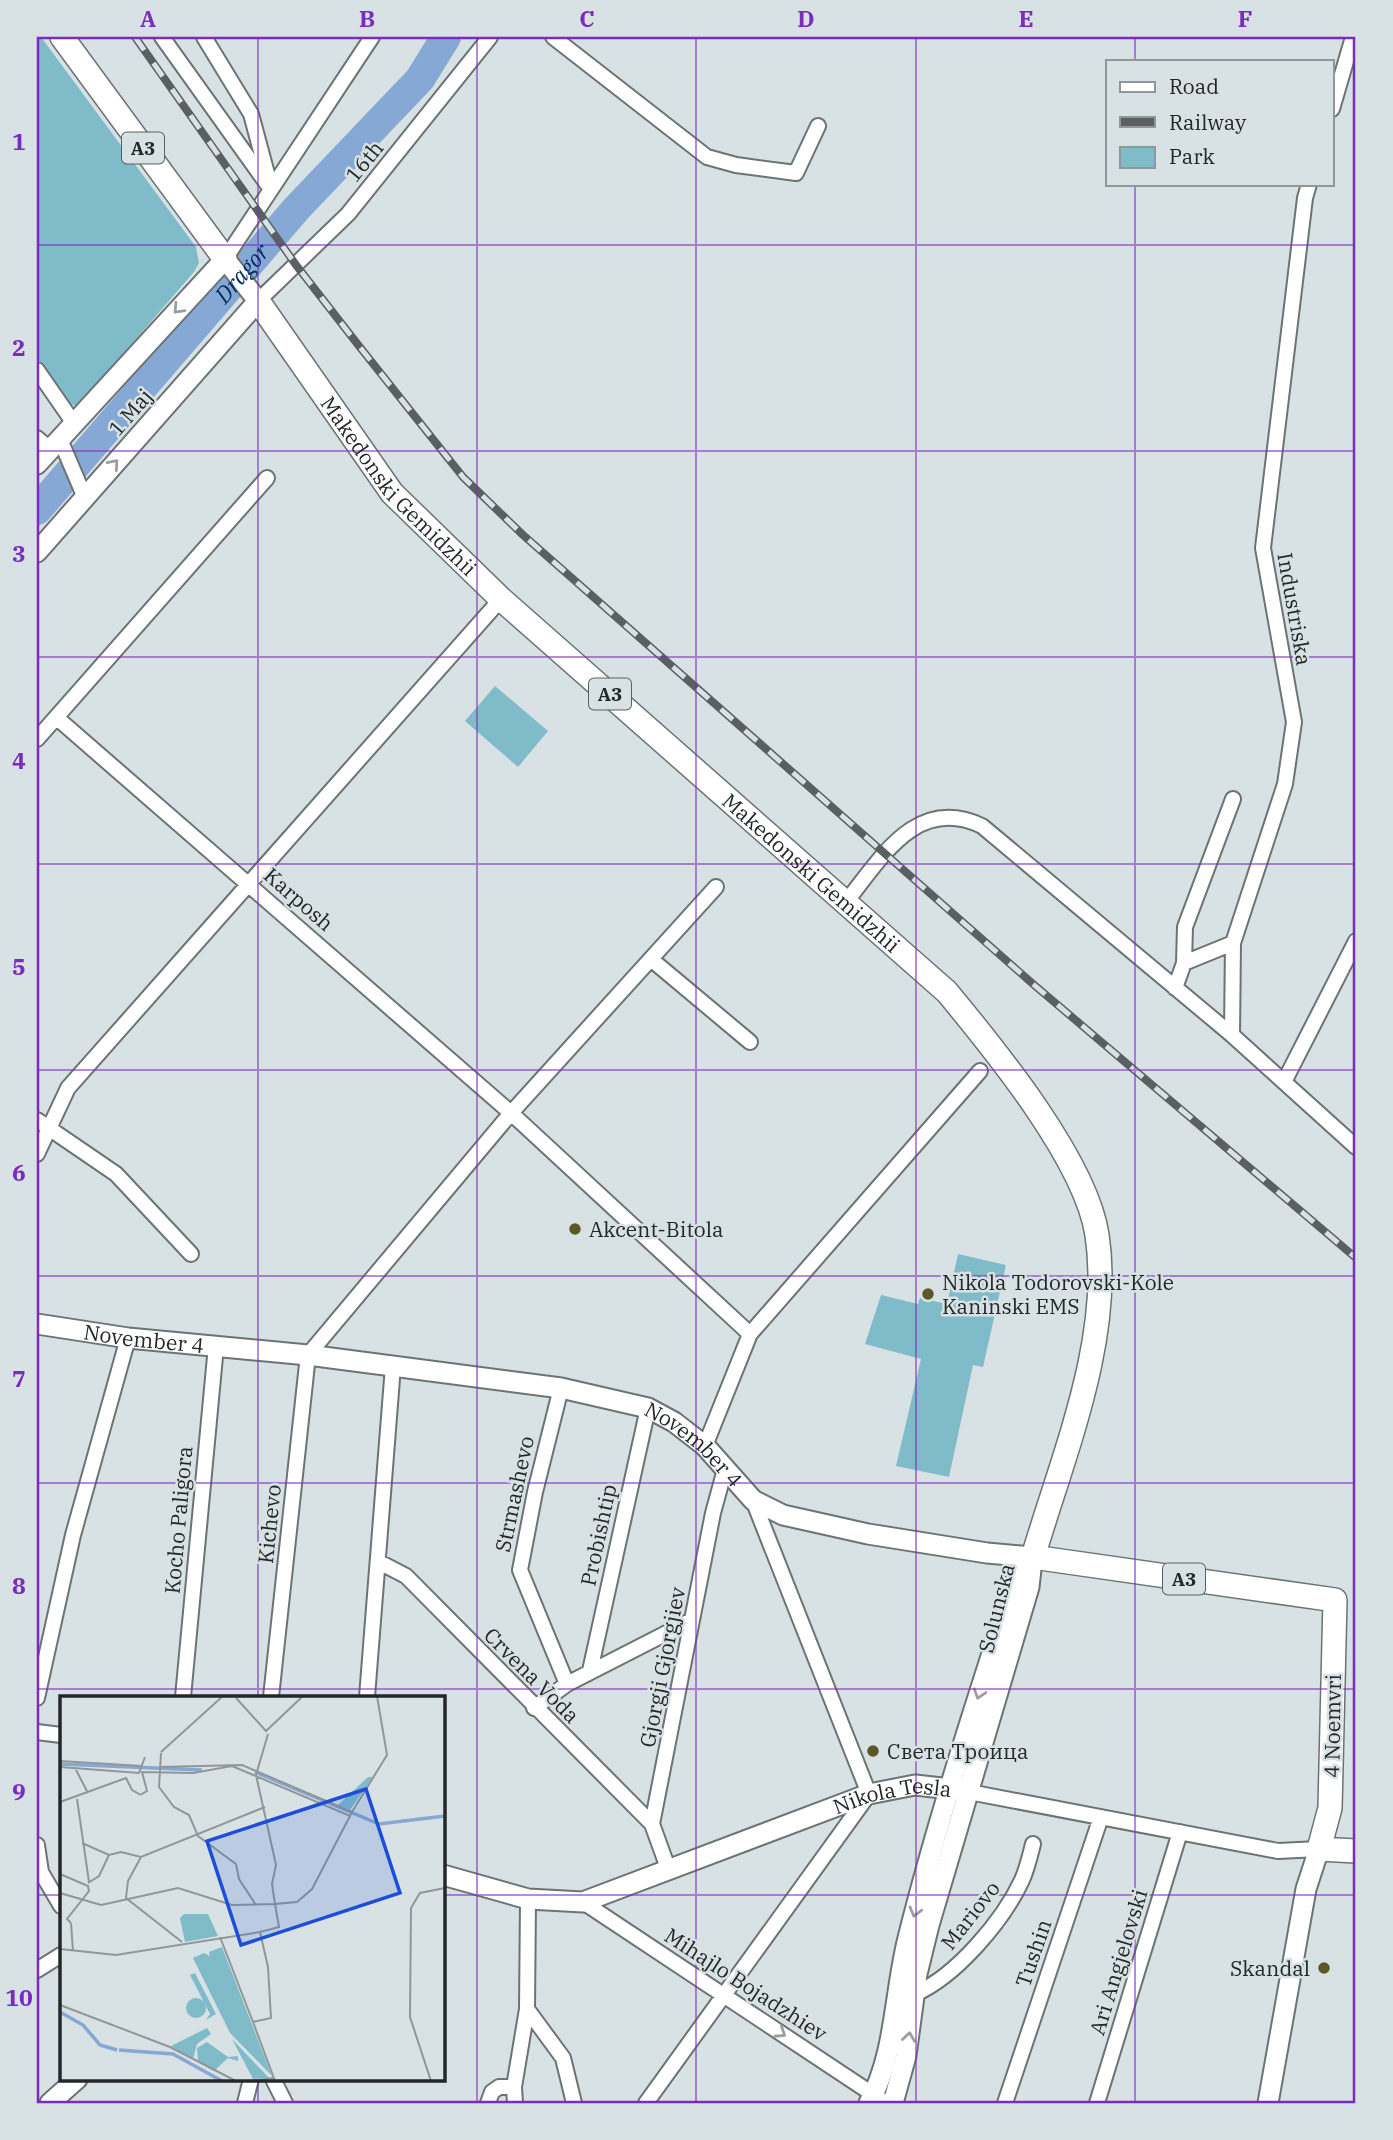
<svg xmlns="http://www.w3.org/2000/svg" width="1393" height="2140" font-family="'IBM Plex Serif',serif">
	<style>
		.green { fill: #80bbca }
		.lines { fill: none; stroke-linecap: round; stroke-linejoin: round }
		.river { stroke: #86a8d4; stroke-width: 30 }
		.street-casing { stroke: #6b7375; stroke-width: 18 }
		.secondary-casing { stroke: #6b7375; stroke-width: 23 }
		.primary-casing { stroke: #6b7375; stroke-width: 26 }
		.street { stroke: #fff; stroke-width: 14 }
		.secondary { stroke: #fff; stroke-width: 19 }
		.primary { stroke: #fff; stroke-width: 23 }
		.rail-casing { stroke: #5a6061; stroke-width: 8 }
		.rail { stroke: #d8e2e4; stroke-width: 5; stroke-dasharray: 16; stroke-linecap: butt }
		.oneway { stroke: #9c9e9e }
		.grid { fill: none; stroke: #7b2cbf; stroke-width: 2; stroke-opacity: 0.55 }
		.poi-dot { fill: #585926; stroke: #d8e2e4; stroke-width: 2.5 }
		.labels { text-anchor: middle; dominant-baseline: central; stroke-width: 5; stroke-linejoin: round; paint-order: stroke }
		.shield { fill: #d8e2e4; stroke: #5a5f60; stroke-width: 2 }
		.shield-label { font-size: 19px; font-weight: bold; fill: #242728 }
		.street-label { font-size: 21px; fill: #242728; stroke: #d8e2e4 }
		.poi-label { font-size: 21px; fill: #242728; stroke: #d8e2e4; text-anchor: start }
		.water-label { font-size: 23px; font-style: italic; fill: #002d62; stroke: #d8e2e4 }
		.inset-river { fill: none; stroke: #86a8d4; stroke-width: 3.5 }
		.inset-road { fill: none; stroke: #909799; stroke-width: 2 }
		.view { fill: #1d4ed8; fill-opacity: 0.15; stroke: #1d4ed8; stroke-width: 3.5 }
		.inset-edge { fill: none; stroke: #242728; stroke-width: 3.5 }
		.neatline { fill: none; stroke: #7b2cbf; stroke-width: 2.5 }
		.grid-label { font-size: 23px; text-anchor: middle; font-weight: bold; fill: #7b2cbf }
	</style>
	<rect width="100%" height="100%" fill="#d8e2e4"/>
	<path class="green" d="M37,37H41L196,247L199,263L194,272L77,407L67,402L37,357Z
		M495,686L548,731L518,767L465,721Z
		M958,1254L1006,1265L983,1367L973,1365L949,1477L896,1466L921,1359L865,1344L881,1295L918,1304L920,1298L947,1304Z"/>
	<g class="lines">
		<path class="river" id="s1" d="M37,510L297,208L420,79L446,37"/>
		<g class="street-casing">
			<path id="street" d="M162,37L270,188
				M204,37L251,114L269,181
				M553,37L707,157L736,165L796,173L818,126
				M1332,109L1353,37
				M225,259L372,37
				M258,301L348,214L490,37
				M37,370L73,422
				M59,437L85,498
				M37,438L50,449
				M57,718L511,1113L750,1334
				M37,739L267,478
				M846,902C882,857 917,795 982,826L1232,1035L1356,1147
				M652,960L750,1042
				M1184,963L1233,943
				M1175,988L1184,963L1185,927L1233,799
				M1232,1035L1233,943L1285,784L1294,722L1263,548L1305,198L1309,184
				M1284,1082L1356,941
				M37,1120L116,1174L191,1254
				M37,1154L68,1088L501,599
				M561,1388L535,1492L520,1570L567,1684
				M705,1446L750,1334L980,1071
				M379,1562L406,1576L652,1824
				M590,1671L648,1408
				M183,1697L216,1346
				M271,1697L308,1355L511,1113L716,887
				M367,1697L393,1366
				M37,1698L73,1535L128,1338
				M534,1708L567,1684L692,1620
				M37,1732L61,1735
				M969,1792L1278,1851L1319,1849
				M37,1845L41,1872L61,1906
				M669,1871L652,1824L713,1513L725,1469
				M583,1902L886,2103
				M37,1970L61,1955
				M915,1994C956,1976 1003,1921 1022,1880C1027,1869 1030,1856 1033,1844
				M527,2009L563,2058L574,2103
				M273,2079L285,2103
				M245,2103L251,2079
				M488,2103L492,2092L499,2087H514
				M515,2103L514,2087L527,2009L528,1899
				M646,2103L869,1794L753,1500
				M1005,2103L1101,1817
				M1097,2103L1180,1832"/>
		</g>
		<g class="secondary-casing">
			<g id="secondary">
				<path d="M37,464L225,259L258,301L37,552"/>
				<path id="s2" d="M37,1324L128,1338L308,1355L561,1388L648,1408L674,1422L705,1446L753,1500L783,1515L868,1534L987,1553L1033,1557"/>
				<path id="s3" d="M443,1875L528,1899L583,1902L869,1794L915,1785L960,1790"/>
				<path d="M50,2103L77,2079"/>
				<path d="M869,2103C896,2053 894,1993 908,1938C938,1818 977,1700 1015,1582L1033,1557"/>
				<path d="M893,2103L906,2056L917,1974L929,1925L1029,1587L1032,1560"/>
				<path d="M1268,2103L1306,1889L1319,1849"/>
			</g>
		</g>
		<g class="primary-casing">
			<g id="primary">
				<path d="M62,37L225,259"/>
				<path id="s4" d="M258,301L392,493L501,599L947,992C995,1050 1086,1161 1097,1235C1113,1339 1062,1458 1033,1557L1335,1600L1330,1808L1319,1849L1356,1851"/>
			</g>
		</g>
		<use href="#street" class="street"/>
		<use href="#secondary" class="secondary"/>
		<use href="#primary" class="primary"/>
		<g class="rail-casing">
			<path id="rail" d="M135,37L296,265L359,346L463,477L523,535L1033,984L1356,1258"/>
		</g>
		<use href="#rail" class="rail"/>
	</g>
	<defs><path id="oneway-chevron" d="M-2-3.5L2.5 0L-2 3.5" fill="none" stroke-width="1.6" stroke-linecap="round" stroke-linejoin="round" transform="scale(1.75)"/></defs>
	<g class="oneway">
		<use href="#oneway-chevron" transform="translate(178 309) rotate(133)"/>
		<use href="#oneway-chevron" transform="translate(114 464) rotate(-49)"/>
		<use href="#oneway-chevron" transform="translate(979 1694) rotate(108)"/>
		<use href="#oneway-chevron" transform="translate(915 1912) rotate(105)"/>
		<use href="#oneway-chevron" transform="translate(781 2033) rotate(33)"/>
		<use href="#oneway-chevron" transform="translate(909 2037) rotate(-82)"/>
	</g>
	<path class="grid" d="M258,37V1697M477,37V2103M696,37V2103M916,37V2103M1135,37V61M1135,184V2103M37,245H1356M37,451H1356M37,657H1356M37,864H1356M37,1070H1356M37,1276H1356M37,1483H1356M37,1689H1356M37,1895H61M443,1895H1356M258,2079V2103"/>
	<g class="poi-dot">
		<circle cx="575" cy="1229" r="7"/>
		<circle cx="928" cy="1294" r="7"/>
		<circle cx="873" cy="1751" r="7"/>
		<circle cx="1324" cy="1968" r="7"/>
	</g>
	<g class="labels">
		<g class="shield">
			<rect x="122" y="132.5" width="42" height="31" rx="5"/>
			<rect x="589" y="678.5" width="42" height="31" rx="5"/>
			<rect x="1163" y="1563.5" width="42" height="31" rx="5"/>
		</g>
		<g class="shield-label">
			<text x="143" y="148">A3</text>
			<text x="610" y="694">A3</text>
			<text x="1184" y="1579">A3</text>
		</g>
		<g class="street-label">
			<text transform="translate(364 161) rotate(-51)">16th</text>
			<text transform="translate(130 412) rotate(-49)">1 Maj</text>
			<text stroke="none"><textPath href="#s4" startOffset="233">Makedonski Gemidzhii</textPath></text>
			<text transform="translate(1295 609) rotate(80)">Industriska</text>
			<text stroke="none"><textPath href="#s4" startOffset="800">Makedonski Gemidzhii</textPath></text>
			<text transform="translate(299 899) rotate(41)">Karposh</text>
			<text stroke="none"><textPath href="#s2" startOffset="108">November 4</textPath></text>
			<text stroke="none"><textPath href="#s2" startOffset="676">November 4</textPath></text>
			<text transform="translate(514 1494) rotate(-78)">Strmashevo</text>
			<text transform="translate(178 1520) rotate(-85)">Kocho Paligora</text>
			<text transform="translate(269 1524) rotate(-84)">Kichevo</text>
			<text transform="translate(598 1535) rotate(-78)">Probishtip</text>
			<text transform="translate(996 1608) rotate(-76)">Solunska</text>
			<text transform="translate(662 1667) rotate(-79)">Gjorgji Gjorgjiev</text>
			<text transform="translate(532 1675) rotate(45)">Crvena Voda</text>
			<text transform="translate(1332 1726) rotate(-89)">4 Noemvri</text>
			<text stroke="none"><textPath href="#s3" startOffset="472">Nikola Tesla</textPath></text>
			<text transform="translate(970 1915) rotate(-52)">Mariovo</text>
			<text transform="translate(1033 1953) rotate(-71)">Tushin</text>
			<text transform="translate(1118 1962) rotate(-73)">Ari Angjelovski</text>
			<text transform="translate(746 1984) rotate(33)">Mihajlo Bojadzhiev</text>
		</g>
		<g class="poi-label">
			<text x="589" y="1229">Akcent-Bitola</text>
			<text x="942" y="1282">Nikola Todorovski-Kole<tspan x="942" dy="24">Kaninski EMS</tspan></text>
			<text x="887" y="1751">Света Троица</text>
			<text x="1310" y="1968" text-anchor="end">Skandal</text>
		</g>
		<g class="water-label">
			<text stroke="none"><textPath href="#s1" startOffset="313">Dragor</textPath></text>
		</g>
	</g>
	<g transform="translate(60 1696)">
		<rect width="385" height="385" fill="#d8e2e4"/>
		<path d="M308,81H313L290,114L278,109ZM124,218H148L158,240L125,246L120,222ZM162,251L212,380L170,337L133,262L144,257L150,260L149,256ZM135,277L156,318L146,324L150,318L130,279ZM126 312a10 10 0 1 1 20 0a10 10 0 1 1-20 0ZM147,332L151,338L137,348L133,363L111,350ZM172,343L209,382L193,383ZM147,346L168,361L178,360V365L168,362L154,375L138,366L137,352Z" fill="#80bbca"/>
		<path class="inset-river" d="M0,68L142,74M195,76L319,128L385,120M0,316L23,329L40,349L57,354M59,354L113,358L162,385"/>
		<path class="inset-road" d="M176,2L206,35L243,0M208,38L196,79L216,169L212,188L215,208M101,56L163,0M101,57L99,91L114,111L129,119L138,140L176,168L179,183L196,209M0,65L82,70M0,71L79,77L85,61M15,72L28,97M80,99L87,95L82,76L133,77L172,70L290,120L292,116L182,69L99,71M17,103L29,186M0,106L66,82L72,94L81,99M292,116L327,59L317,0M22,147L49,159L61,156L81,161L205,111M81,161L68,185L66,202L122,246M0,178L28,190L29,195L7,223L11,227M28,187L39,180L49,159M0,197L41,209M41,209L118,192L172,209L215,208M11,227L13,255M160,241L193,326M0,253L56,259L200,236M0,309L110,351L176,385M193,326L211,322L208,271L200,236L219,231L215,208L237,206L252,193L290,120M193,326L215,385M192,385L213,382M371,385L350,321L351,212L360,197L385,192"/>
		<path class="view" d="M306,93L340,197L181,249L147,145Z"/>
		<rect width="385" height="385" class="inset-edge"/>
	</g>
	<rect width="1393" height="2140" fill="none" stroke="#d8e2e4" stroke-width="77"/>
	<rect x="1106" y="60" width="228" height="126" fill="#d8e2e4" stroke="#909799" stroke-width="2"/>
	<rect x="1120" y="82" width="35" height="10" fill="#ffffff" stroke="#909799" stroke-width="2"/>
	<text x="1169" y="94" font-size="21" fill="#242728">Road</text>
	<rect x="1120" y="117" width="35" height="10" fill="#5a6061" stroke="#909799" stroke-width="2"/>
	<text x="1169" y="130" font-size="21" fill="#242728">Railway</text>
	<rect x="1120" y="147" width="35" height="21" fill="#80bbca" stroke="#909799" stroke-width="2"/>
	<text x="1169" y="164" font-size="21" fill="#242728">Park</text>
	<rect x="38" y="38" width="1316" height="2064" class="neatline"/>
	<g class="grid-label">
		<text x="148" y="27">A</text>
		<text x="367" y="27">B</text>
		<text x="587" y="27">C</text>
		<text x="806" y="27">D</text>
		<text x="1026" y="27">E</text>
		<text x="1245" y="27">F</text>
		<text x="19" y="150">1</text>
		<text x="19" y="356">2</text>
		<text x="19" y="562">3</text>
		<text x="19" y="769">4</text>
		<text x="19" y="975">5</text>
		<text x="19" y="1181">6</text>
		<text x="19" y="1387">7</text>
		<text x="19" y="1594">8</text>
		<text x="19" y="1800">9</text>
		<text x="19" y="2006">10</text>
	</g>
</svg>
